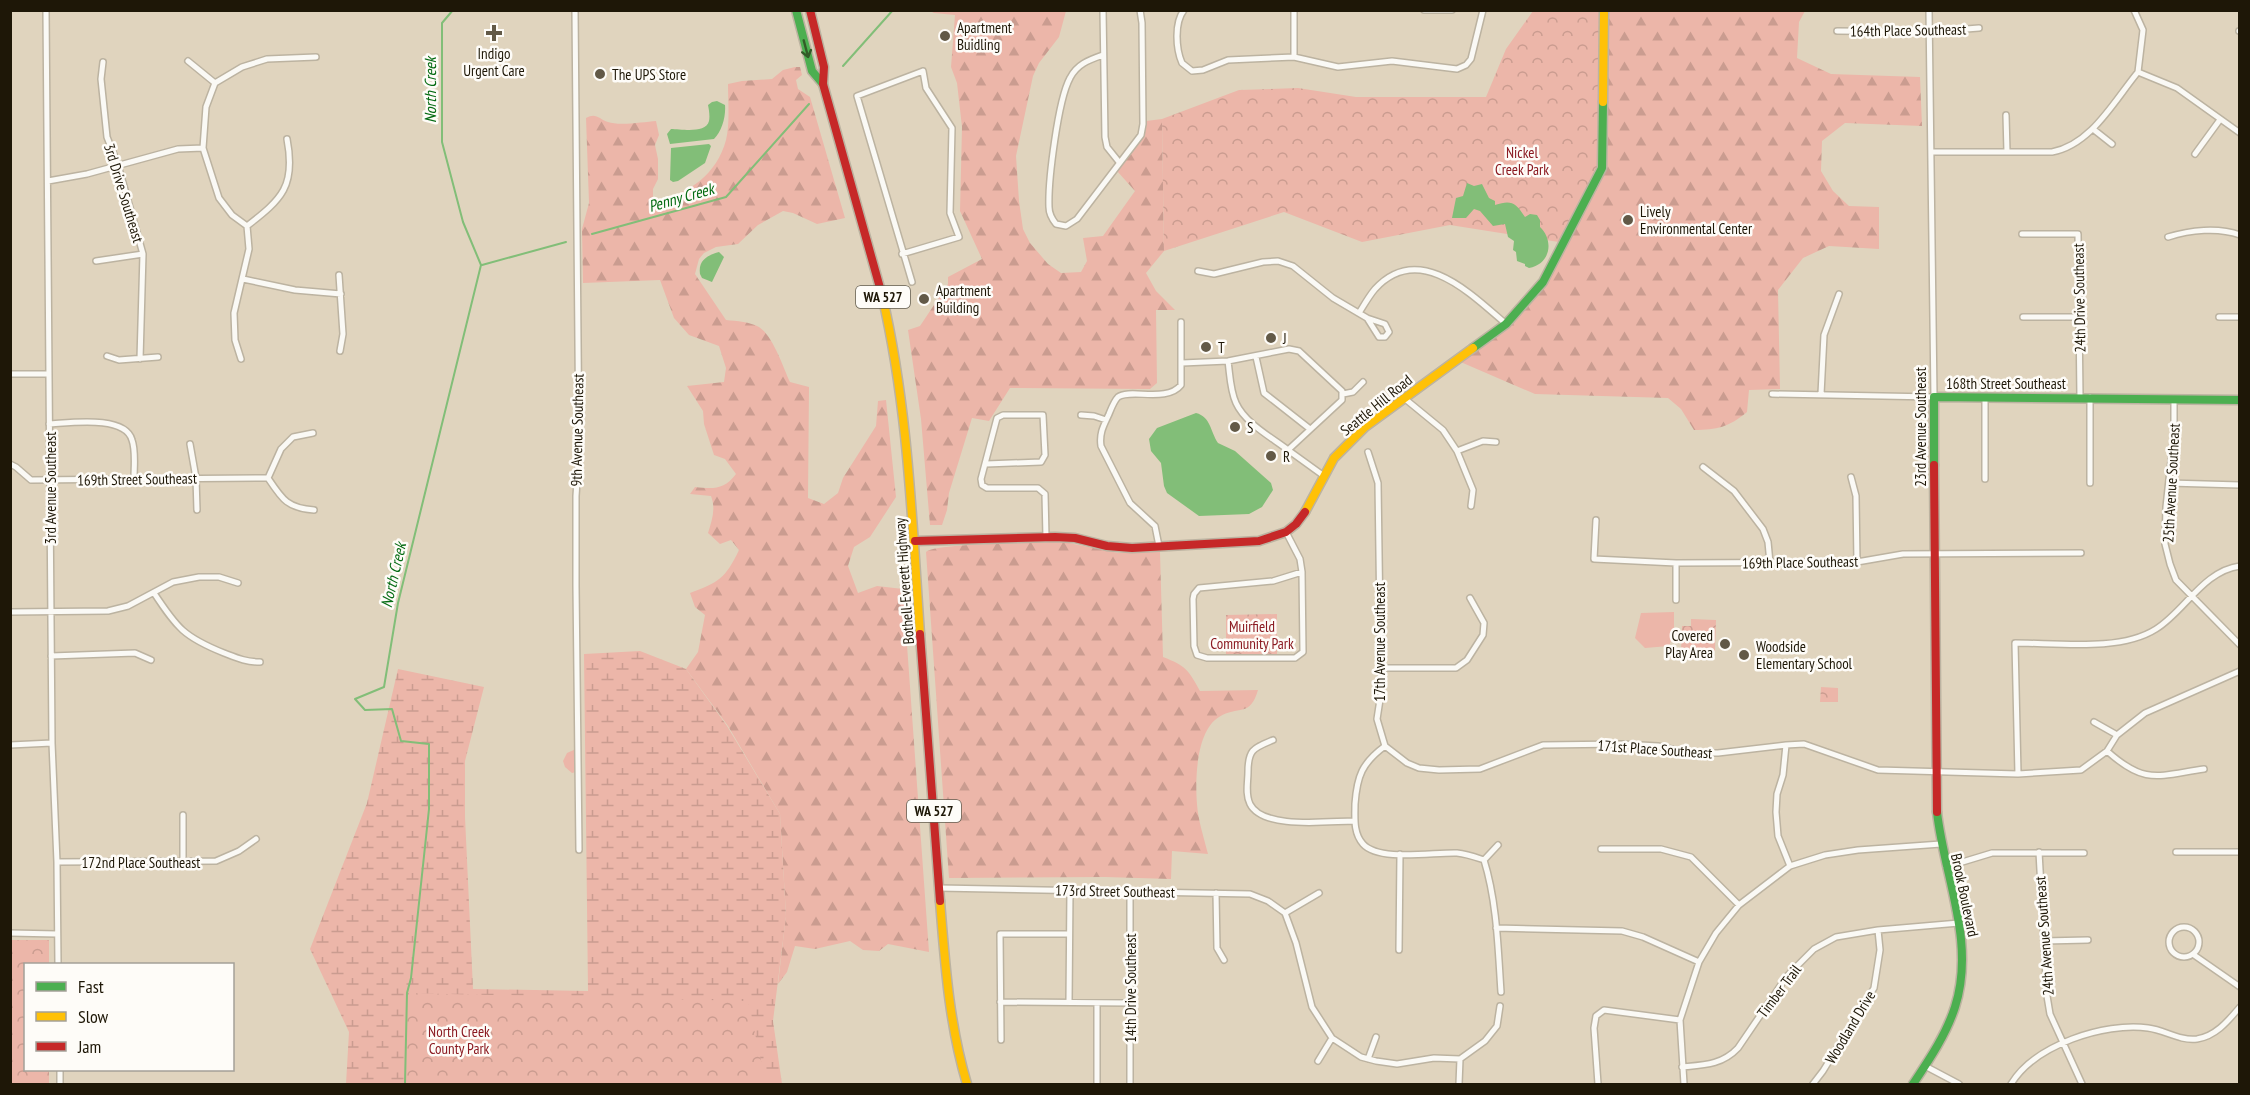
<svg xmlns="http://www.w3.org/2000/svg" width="2250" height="1095" font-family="'PT Sans Narrow',sans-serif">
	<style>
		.grass { fill: #ecb6a9 }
		.forest { fill: url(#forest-firs) }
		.wetland { fill: url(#wetland-marsh) }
		.park { fill: url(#park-crowns) }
		.water { fill: #82be78 }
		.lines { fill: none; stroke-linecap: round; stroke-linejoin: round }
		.stream { stroke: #82be78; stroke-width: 2 }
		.street-casing { stroke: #bcb3a1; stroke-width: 8 }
		.fast-casing { stroke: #bcb3a1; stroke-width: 11 }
		.slow-casing { stroke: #bcb3a1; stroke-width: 11 }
		.jam-casing { stroke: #bcb3a1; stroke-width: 11 }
		.street { stroke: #faf9f5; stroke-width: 5 }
		.fast { stroke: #4caf50; stroke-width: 8 }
		.slow { stroke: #ffc107; stroke-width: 8 }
		.jam { stroke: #c62828; stroke-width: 8 }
		.oneway { stroke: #335b28 }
		.poi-dot { fill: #625947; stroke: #fefcf8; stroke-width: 2 }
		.labels { text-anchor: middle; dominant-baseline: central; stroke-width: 5; stroke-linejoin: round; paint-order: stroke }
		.shield { fill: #fefcf8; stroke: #615c4f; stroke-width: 1.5 }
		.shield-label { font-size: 14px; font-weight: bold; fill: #1e1707 }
		.poi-label { font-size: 15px; fill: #1e1707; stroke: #fefcf8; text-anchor: start }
		.street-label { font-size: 15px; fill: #1e1707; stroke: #fefcf8 }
		.park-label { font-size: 15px; fill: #8b1a21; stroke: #fefcf8 }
		.water-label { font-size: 16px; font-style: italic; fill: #056b13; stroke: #fefcf8 }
	</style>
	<defs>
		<pattern id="forest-firs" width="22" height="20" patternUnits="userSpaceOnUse" patternTransform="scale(1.5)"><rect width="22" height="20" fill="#ecb6a9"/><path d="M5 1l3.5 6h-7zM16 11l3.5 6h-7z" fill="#ca9c90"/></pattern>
		<pattern id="wetland-marsh" width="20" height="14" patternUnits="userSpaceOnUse" patternTransform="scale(1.5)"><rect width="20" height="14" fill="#ecb6a9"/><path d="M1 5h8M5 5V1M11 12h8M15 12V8" fill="none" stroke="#ca9c90"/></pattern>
		<pattern id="park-crowns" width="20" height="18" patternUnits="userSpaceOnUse" patternTransform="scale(1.5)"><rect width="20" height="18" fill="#ecb6a9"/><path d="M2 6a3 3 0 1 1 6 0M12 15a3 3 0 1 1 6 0" fill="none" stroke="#ca9c90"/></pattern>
	</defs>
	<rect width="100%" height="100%" fill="#e0d4be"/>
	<path class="grass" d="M1674,612V633L1669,646L1645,648L1635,638L1641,613Z
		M576,749V772L572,773L565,767L563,761L567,753Z"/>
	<path class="forest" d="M930,11H1066L1059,37L1039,63L1033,76L1016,156L1019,201L1023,229L1030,243L1048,264L1061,273L1081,272L1087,261L1083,238L1103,236L1135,191L1117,171L1141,141L1146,121L1162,119L1164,251L1146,273L1156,291L1175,310H1156L1157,383L1150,389L1010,388L989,421L972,418L949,493L947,510L942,525H930L921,419L908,330L920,326L948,284V277L982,259L960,211L962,127L957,83L951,67L955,15L934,13Z
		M1604,11H1805L1799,22L1797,58L1831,74L1920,77L1922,126L1845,123L1822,141L1821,171L1833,191L1849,206L1879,207V249L1829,246L1803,258L1778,290L1780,389L1749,390L1747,412C1729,427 1717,430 1694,430L1681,409L1668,398L1535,394L1456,360L1506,324L1543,282L1565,243Z
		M795,67H800L802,75L796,80L798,89L810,97L845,218L817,224L793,213L783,211L758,225L738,244L716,247L704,253L699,259L695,274L726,320C737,321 750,322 759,327C773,336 783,367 790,382L809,387L808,498L824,504L838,493L843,478L876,426L878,401L886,400L896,497L870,537L854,547L848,566L858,593L877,586L903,589L929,952L888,944L879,951L863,950L850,941L815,949L795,946L787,972L778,984L786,915L780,814L728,726L686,669L698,652L705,615L695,607L690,593C719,582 725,579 739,550L731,540L720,544L708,533C712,520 716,509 711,496L690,494L695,487C713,489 724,490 736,474L725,459L714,455L704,424L703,411L687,386L724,382L726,368L719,346L689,335L674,318L660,280L583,283L582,229L589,203L586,118C596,112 599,119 608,122C619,126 644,122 656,121L659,135L655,145L658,159V179L653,189V198L656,201C689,194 717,174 726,140C730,123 728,102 728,84L742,81L772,79L783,70Z
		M1050,542L1069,543L1118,553L1160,552L1163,657C1186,666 1188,669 1200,691L1258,690C1250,718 1238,705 1219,717C1196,731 1195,780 1197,804C1198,820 1204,838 1208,854L1172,851L1171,879L1105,877L949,878L926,552C936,543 1030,544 1050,542Z"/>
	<path class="wetland" d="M640,651L686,669L727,726L780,814L786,916L773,1021L782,1084H346L349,1032L310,949L367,803L398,669L484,687L465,761V817L473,989L588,991L584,654Z"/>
	<path class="park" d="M1533,11H1604L1602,168L1565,243L1450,225L1362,242L1284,212L1164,251L1162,119L1239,90L1298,88L1356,97H1486L1506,49Z
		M1277,614V654H1226V615Z
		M1691,619L1716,620L1715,651H1681L1682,626H1691Z
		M1821,687L1838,688V702H1820Z
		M11,940H49V964H26V1070H49V1084H11Z
		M407,993L748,1001L766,1084H405Z"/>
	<path class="water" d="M717,101L725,105C726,116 722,131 714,139L670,144L667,134L671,129C681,129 706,134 709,121C710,116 709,110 708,105L712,102Z
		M709,144L711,146L705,163L678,181L673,182L670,180L671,148Z
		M1467,183L1474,186L1482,184L1489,198L1495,201V205C1511,200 1515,202 1525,217L1530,214L1537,215L1540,220V227C1554,240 1551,264 1529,268L1525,266V264L1517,261L1516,252L1513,250L1514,241L1508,237L1505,224L1493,226L1480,211L1474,209L1466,218H1452L1456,198L1463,196Z
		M719,252L724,257L712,282L702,278L700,274C698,260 708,255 719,252Z
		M1196,413C1211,417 1210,431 1218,443L1235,451L1271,483L1273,490L1262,507L1249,514L1199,516L1167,493L1164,486L1161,463L1151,451L1149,439L1157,428Z"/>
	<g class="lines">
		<path class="stream" d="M843,66L893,10
			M592,234L726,197L809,104
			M482,265L566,242
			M405,1084L407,993L411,978L429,809V744L401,741L392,709L365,710L355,699L384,687L398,603L481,265L463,222L442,142V23L453,10"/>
		<g class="street-casing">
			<path id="street" d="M46,10L52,743L57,862L58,964
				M575,10L579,452L576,496V586L579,850
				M1103,10L1105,137L1107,147L1119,162
				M1184,10C1174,23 1176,49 1182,63L1192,71L1203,70L1228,60L1294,57L1338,67L1392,61L1457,69L1466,65L1471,59L1483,10
				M1424,10H1452
				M2134,10L2143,30L2138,72
				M1837,31L1929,32L1979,28
				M2239,31H2240
				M1103,55C1089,60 1077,64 1070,78C1058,100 1048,181 1049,207C1049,213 1052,219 1056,224L1066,226L1077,219L1141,135L1143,124L1142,23L1140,10
				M1294,57V10
				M188,61L215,83L242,67L267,59L316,57
				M103,62L101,79L107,137L118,165L143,254L140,359
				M215,83L206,107L203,148L219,198L232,215L247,226L249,249L234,313L235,340L241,359
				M2006,115L2007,152
				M2093,129L2112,144
				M1931,152H2052C2091,145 2114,101 2138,72L2177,88L2240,133
				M2195,154L2219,121
				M48,181L87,174L178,149L203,148
				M247,226C282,199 296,186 287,139
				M2022,234H2078L2080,397
				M2168,237C2190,230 2218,227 2240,235
				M902,254L959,237L950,213L952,128L926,88L923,71L857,96L912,282
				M96,261L143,254
				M1198,271L1214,274L1263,262L1278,261L1293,266L1333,298L1367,318L1379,337H1385L1389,332L1385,324L1367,318
				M339,275L343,334L340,351
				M243,279L295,290L341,294
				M1359,313C1364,305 1369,296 1375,289C1419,241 1471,294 1506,324
				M2023,317H2079
				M2219,317H2240
				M107,356L119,360L158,357
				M1256,357L1264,393L1310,429
				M1228,361C1230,375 1230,390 1236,403C1245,423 1271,437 1288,450
				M1182,363L1228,361L1289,349L1299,351L1342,391V400L1288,450L1324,476
				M10,374H49
				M1343,394L1353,392L1363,382
				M1772,394L1934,397L1929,10
				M1821,394L1824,335L1839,294
				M1985,397V479
				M2090,397V483
				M1404,398L1443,430L1457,451L1473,490L1471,506
				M2174,399V434L2166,507L2165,544L2170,564L2176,580L2240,645
				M1081,415L1094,416L1106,420
				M49,424C70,423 125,415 132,440C136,451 134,467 134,478
				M313,433L293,437L281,449L268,478C282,499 287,508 314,510
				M190,444L196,478L197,510
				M1457,451L1483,441L1496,442
				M1368,452L1378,483L1381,693L1377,719L1385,746C1362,763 1357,776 1355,804C1355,817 1353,833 1363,844C1379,862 1434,852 1457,853C1467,854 1475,857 1484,860L1498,845
				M10,464L16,467L31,480L268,478
				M986,464L1041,462L1045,455L1043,415H1003L997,418L981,479L982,485L987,488H1038L1045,494L1046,537
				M1703,467L1734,491L1763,529L1768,542L1770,563
				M1851,477L1856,496L1857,562
				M2169,483L2240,485
				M1596,520L1594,559L1676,563L1857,562L1903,554L2081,553
				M1286,532L1300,559L1302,572L1303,652L1295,658H1207L1197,655L1194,646L1193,599L1194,594L1199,588L1273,581L1302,572
				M1159,546L1155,526L1130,503L1101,446C1099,433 1104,425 1109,414C1111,409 1114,401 1118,397C1130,388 1167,403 1181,385V322
				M154,593C177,628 184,637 224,653C237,658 246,662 260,662
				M1676,600V563
				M10,612L108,611L128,606L173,582L199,577H219L238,583
				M51,656L135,653L151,660
				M1381,668H1456L1467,660L1483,635L1484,623L1470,598
				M2094,722L2117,735
				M1273,740C1254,748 1248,749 1248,772C1248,782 1245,794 1250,804C1263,830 1329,821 1354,821
				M10,745L52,743
				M1786,745L1783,775L1777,794L1776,812L1778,836L1790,866
				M1385,746L1407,763L1419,768L1439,770L1480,769L1543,745L1623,744L1658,746L1689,753H1718L1786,745L1804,744L1878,770L2018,774L2081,770L2107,751C2145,785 2157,776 2204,769
				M2107,751L2117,735L2145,713L2240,671
				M2018,774L2015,643C2057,643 2120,652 2156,629C2185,611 2203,571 2240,566
				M1601,849H1661L1691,857L1739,905
				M2039,852L2047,996L2050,1014L2082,1084
				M2176,852H2240
				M1484,860C1497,902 1498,948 1501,992
				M57,862L216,861L239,851L256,839
				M183,862V815
				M1946,867L1992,853H2084
				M939,888L1250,894L1268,901L1285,913
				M1216,893L1217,948L1224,960
				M1285,913L1296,943L1312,1007L1332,1038L1361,1057L1376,1061L1397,1064L1434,1058L1460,1059
				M1285,913L1319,893
				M2169 942a15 15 0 1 1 30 0a15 15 0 1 1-30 0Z
				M1496,928L1622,931L1643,937L1699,962
				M10,933L57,934
				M2044,941L2088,940
				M1399,950L1400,854
				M2194,955L2240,987
				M1000,1002L1130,1003
				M1069,1002L1070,891
				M1097,1003V1084
				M1001,1040L1000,934H1069
				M1368,1059L1376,1037
				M1460,1059L1485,1041L1497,1026L1500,1006
				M1318,1061L1332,1038
				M1925,1066L1959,1084
				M1682,1067C1704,1065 1722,1065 1738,1048L1787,976L1814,949L1836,937L1878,930L1959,923
				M60,1070V1084
				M1130,1084V891
				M1459,1084L1460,1059
				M1598,1084L1594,1028L1596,1016L1604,1010L1680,1020
				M1684,1084L1680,1020L1699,962L1716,933L1739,905L1790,866L1825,855L1858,850L1941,844
				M1813,1084L1823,1071L1874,988L1880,950L1878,930
				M2011,1084C2035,1045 2104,1022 2148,1028C2165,1030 2179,1041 2197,1039C2216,1036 2228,1021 2240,1007"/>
		</g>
		<g class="fast-casing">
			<path id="fast" d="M796,10L812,71L823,84
				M1473,348L1506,324L1543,282L1602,168L1603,102
				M1934,465V397L2240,400
				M1913,1084C1929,1060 1946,1035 1955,1007C1976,942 1944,876 1937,812"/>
		</g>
		<g class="slow-casing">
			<path id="slow" d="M1603,102L1604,10
				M882,295C908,406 912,520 920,634
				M1305,512L1334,458L1365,427L1473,348
				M940,901C945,963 949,1024 967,1084"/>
		</g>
		<g class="jam-casing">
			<path id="jam" d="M810,10L824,67L823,84L882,295
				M1934,465L1937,812
				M915,541L1055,537L1075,538L1107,546L1132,548L1259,541L1286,532L1296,524L1305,512
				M920,634L940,901"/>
		</g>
		<use href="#street" class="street"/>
		<use href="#fast" class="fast"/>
		<use href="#slow" class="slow"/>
		<use href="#jam" class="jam"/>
	</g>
	<defs><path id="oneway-shaft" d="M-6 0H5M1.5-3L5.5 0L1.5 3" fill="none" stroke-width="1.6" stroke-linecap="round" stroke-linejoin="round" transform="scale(1.5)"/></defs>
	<use class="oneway" href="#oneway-shaft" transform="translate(806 49) rotate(75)"/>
	<g class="poi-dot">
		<path d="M491 24h6v6h6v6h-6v6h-6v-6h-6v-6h6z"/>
		<circle cx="945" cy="36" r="6"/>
		<circle cx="600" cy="74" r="6"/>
		<circle cx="1628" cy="220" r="6"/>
		<circle cx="924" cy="299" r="6"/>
		<circle cx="1271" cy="338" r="6"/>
		<circle cx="1206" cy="347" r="6"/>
		<circle cx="1235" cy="427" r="6"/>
		<circle cx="1271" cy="456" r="6"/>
		<circle cx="1725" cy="644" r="6"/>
		<circle cx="1744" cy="655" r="6"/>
	</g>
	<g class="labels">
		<g class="shield">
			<rect x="856" y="286" width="54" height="22" rx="4.5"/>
			<rect x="907" y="800" width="54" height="22" rx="4.5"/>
		</g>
		<g class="shield-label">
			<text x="883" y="297">WA 527</text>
			<text x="934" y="811">WA 527</text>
		</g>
		<g class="poi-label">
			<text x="957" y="27">Apartment<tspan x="957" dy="17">Buidling</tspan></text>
			<text x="494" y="53" text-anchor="middle">Indigo<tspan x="494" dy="17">Urgent Care</tspan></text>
			<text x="612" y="74">The UPS Store</text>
			<text x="1640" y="211">Lively<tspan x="1640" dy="17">Environmental Center</tspan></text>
			<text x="936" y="290">Apartment<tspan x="936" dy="17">Building</tspan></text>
			<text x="1283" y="338">J</text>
			<text x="1218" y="347">T</text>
			<text x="1247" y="427">S</text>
			<text x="1283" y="456">R</text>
			<text x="1713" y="635" text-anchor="end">Covered<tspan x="1713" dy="17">Play Area</tspan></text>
			<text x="1756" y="646">Woodside<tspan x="1756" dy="17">Elementary School</tspan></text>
		</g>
		<g class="street-label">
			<text transform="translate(1908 30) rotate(-1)">164th Place Southeast</text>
			<text transform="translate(124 193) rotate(73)">3rd Drive Southeast</text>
			<text transform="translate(2079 298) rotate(-91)">24th Drive Southeast</text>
			<text x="2006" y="383">168th Street Southeast</text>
			<text transform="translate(1376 405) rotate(-39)">Seattle Hill Road</text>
			<text transform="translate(1920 427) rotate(-90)">23rd Avenue Southeast</text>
			<text transform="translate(577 430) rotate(-89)">9th Avenue Southeast</text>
			<text transform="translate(137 479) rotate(-1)">169th Street Southeast</text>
			<text transform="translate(2171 483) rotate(-87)">25th Avenue Southeast</text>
			<text transform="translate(50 488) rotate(-90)">3rd Avenue Southeast</text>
			<text transform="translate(1800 562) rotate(-1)">169th Place Southeast</text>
			<text transform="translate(904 581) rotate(-94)">Bothell-Everett Highway</text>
			<text transform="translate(1379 642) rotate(-90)">17th Avenue Southeast</text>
			<text transform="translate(1655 749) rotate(4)">171st Place Southeast</text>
			<text x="141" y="862">172nd Place Southeast</text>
			<text transform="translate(1115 891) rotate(1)">173rd Street Southeast</text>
			<text transform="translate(1965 895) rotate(78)">Brook Boulevard</text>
			<text transform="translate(2044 936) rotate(-94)">24th Avenue Southeast</text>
			<text transform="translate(1130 988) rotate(-90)">14th Drive Southeast</text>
			<text transform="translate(1779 991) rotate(-53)">Timber Trail</text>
			<text transform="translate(1850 1027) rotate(-59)">Woodland Drive</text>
		</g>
		<g class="park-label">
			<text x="1522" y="152">Nickel<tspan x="1522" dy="17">Creek Park</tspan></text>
			<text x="1252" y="626">Muirfield<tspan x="1252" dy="17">Community Park</tspan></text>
			<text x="459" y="1031">North Creek<tspan x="459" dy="17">County Park</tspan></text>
		</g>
		<g class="water-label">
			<text transform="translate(430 90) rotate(-90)">North Creek</text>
			<text transform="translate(681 197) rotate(-16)">Penny Creek</text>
			<text transform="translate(393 575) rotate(-77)">North Creek</text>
		</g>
	</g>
	<rect width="2250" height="1095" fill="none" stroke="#1e1707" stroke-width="24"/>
	<rect x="24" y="963" width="210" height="108" fill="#fefcf8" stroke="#a4a098" stroke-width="1.5"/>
	<rect x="36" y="982" width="30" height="9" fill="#4caf50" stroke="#a4a098" stroke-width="1.5"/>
	<text x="78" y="993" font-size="18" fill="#1e1707">Fast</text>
	<rect x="36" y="1012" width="30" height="9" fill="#ffc107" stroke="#a4a098" stroke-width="1.5"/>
	<text x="78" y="1023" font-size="18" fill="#1e1707">Slow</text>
	<rect x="36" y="1042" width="30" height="9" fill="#c62828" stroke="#a4a098" stroke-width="1.5"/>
	<text x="78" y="1053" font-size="18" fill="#1e1707">Jam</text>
</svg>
